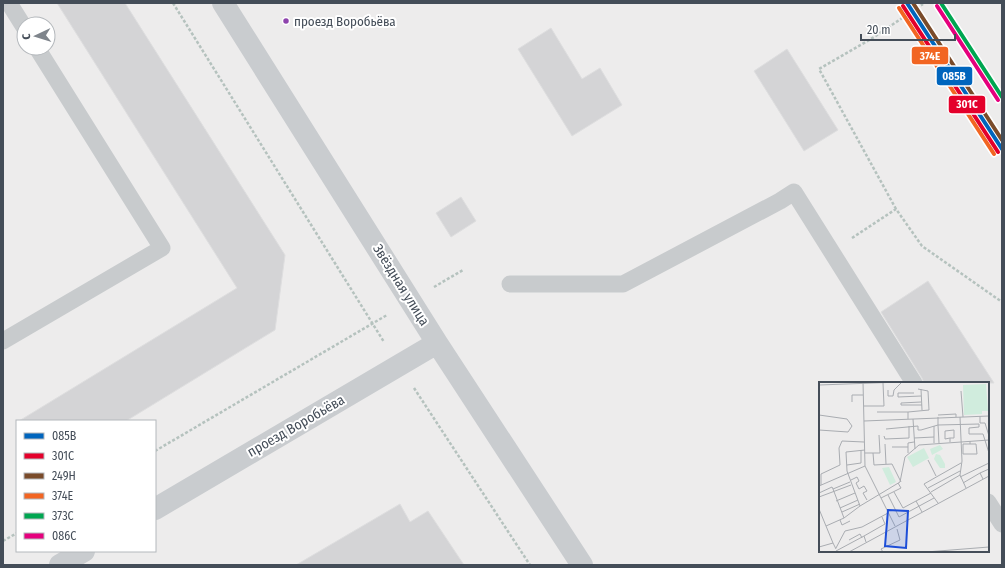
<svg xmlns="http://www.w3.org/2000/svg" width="1005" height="568" font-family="'Fira Sans Condensed',sans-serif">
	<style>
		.building { fill: #d4d4d6; stroke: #dededf }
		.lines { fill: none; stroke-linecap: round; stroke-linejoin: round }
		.path { stroke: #b5c2be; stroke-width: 2.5; stroke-dasharray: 3 2; stroke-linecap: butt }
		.service { stroke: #c8cbcd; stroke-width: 17 }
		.secondary { stroke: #c9cccf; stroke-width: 22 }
		.rail-1-casing { stroke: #fff; stroke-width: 7 }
		.rail-2-casing { stroke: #fff; stroke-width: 7 }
		.rail-3-casing { stroke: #fff; stroke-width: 7 }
		.rail-4-casing { stroke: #fff; stroke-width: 7 }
		.rail-5-casing { stroke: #fff; stroke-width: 7 }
		.rail-6-casing { stroke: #fff; stroke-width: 7 }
		.rail-1 { stroke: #0065bd; stroke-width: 4 }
		.rail-2 { stroke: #e4002b; stroke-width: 4 }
		.rail-3 { stroke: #7a4b2a; stroke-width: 4 }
		.rail-4 { stroke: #f26522; stroke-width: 4 }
		.rail-5 { stroke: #00a651; stroke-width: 4 }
		.rail-6 { stroke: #e5007d; stroke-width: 4 }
		.bus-dot { fill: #8e44ad; stroke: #fff; stroke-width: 1.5 }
		.labels { text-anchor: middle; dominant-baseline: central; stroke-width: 4; stroke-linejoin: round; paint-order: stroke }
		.bus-label { font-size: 13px; fill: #444d58; stroke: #fff; text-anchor: start }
		.street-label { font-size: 14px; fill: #444d58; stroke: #fff }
		.inset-road { fill: none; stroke: #a9acb1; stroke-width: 1 }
		.view { fill: #1d4ed8; fill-opacity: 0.15; stroke: #1d4ed8; stroke-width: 2 }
		.inset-edge { fill: none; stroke: #444d58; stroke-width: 2 }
		.line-badge { stroke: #fff; stroke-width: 1.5 }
		.badge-label { font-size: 11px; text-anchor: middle; font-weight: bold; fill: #fff }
	</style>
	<rect width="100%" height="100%" fill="#edecec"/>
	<path class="building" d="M57,3H125L285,255L275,330L126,421H19L237,288Z
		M551,28L582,79L600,68L622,105L572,136L518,49Z
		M787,49L838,130L804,151L754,71Z
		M461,197L476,221L451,237L436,213Z
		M928,281L994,383H924L922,378L881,312Z
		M400,504L410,522L428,511L464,565H296Z"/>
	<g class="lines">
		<path class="path" d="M173,3L384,342
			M896,209L819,69L871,39L923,4
			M852,238L896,209L922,246L1002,302
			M434,287L463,270
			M414,388L530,565
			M155,451L387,315
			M3,541L17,533"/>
		<path class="service" d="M9,3L24,27
			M510,284H623L780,201L794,192L914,383
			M3,341L162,248L37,48
			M988,502L1002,524"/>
		<path class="secondary" d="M223,3L437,343L582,565
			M155,509L437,343
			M60,565L84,551"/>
		<g class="rail-1-casing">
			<path id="rail-1" d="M907,3L1002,149"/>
		</g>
		<g class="rail-2-casing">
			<path id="rail-2" d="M903,6L998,152"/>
		</g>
		<g class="rail-3-casing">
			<path id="rail-3" d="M913,3L1002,140"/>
		</g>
		<g class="rail-4-casing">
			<path id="rail-4" d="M899,8L994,154"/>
		</g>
		<g class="rail-5-casing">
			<path id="rail-5" d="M941,3L1002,97"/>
		</g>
		<g class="rail-6-casing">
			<path id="rail-6" d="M937,6L998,100"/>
		</g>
		<use href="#rail-1" class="rail-1"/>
		<use href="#rail-2" class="rail-2"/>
		<use href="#rail-3" class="rail-3"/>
		<use href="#rail-4" class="rail-4"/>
		<use href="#rail-5" class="rail-5"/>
		<use href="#rail-6" class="rail-6"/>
	</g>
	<circle class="bus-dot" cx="286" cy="21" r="3.5"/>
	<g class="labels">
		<g class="bus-label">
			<text x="294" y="21">проезд Воробьёва</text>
		</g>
		<g class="street-label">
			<text transform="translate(401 285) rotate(58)">Звёздная улица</text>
			<text transform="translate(296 426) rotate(-30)">проезд Воробьёва</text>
		</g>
	</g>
	<g transform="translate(819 382)">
		<rect width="170" height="170" fill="#edecec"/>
		<path d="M167,2L169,29H163V32L145,33L144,3ZM121,63L124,67L113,73L111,67ZM105,66L110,76L94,85L88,75ZM117,72L121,73L126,82V86H121L115,77ZM70,85L77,100L71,103L63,86Z" fill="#d0ecdd"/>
		<path class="inset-road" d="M44,0L46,84L76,144M0,3L81,0M102,7L103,28M69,8V14H74L75,8L83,0M142,9L144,35M95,11H79V15L102,14M33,20V13H44M102,20L82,21V23H103M45,24H65L64,1M58,30H89M0,33L28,37L33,44L29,50L0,48M119,33L137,32V35M161,34V41H166L170,54M119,35V43L160,42V45L150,46V52H164L170,71M141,35L143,79L141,93L147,106M89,37V30L110,28L109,9L99,7M94,37L96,67M45,39L170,34M115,44V61M67,47L99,44V48H102L119,43L120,61M65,54L66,57L90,56V44M95,56L115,55M131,56H135V48L126,49V57L131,56V60M151,59V62H157L158,72H144V62H151M66,62L67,82M73,65H89M46,68L27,70L28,89L41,124L81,100L86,75L100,63L170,58M46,71H54L55,83L73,82L82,100M54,71H61L60,53M89,71V61L95,60M109,78L117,94M28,83L42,81V68M141,95L170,81M164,97L161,91L170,87M32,98L38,95L40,99L37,101L40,107L45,104L48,109L44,111L48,118M31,100L14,107L25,136L41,124M144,101L161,91M2,103V92L21,83L20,66L23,59L45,60M0,104L46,84M109,106L141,89M75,110L84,126L112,111M112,110L141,93M0,111L13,105L14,107M69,113L80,135L115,116M0,115L32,103M62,116L82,106L79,101M17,119L36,111M97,119L103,130M119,121L105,102L142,81M21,126L39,118M0,127L14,161M23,130L41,122M21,138L23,143L31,139M7,144L25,136M30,158L41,152L43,156M47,160L45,154L66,142L63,135M0,165L14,161L17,167M17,166L26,149L43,145L69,131M17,169L45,154M30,170L170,94M64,170L62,167L81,158L78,147M107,170L170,165"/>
		<path class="view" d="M69,128L89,129L87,166L66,164Z"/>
		<rect width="170" height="170" class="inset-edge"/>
	</g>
	<g class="line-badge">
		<rect x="911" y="46" width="38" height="19" rx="4" fill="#f26522"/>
		<rect x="936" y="66" width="37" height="20" rx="4" fill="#0065bd"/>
		<rect x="948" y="95" width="38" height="19" rx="4" fill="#e4002b"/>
	</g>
	<g class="badge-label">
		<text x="930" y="60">374Е</text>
		<text x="954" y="80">085В</text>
		<text x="967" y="108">301С</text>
	</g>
	<rect width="1005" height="568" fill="none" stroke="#444d58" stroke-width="8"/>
	<rect x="16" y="420" width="140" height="132" fill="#ffffff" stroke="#b4b8bc"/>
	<rect x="24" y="433" width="20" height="6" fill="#0065bd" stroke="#b4b8bc"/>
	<text x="52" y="440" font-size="12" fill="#444d58">085В</text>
	<rect x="24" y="453" width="20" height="6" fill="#e4002b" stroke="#b4b8bc"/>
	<text x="52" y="460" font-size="12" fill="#444d58">301С</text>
	<rect x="24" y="473" width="20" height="6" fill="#7a4b2a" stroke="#b4b8bc"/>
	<text x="52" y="480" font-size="12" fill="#444d58">249Н</text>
	<rect x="24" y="493" width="20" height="6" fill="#f26522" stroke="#b4b8bc"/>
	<text x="52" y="500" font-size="12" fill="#444d58">374Е</text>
	<rect x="24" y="513" width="20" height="6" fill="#00a651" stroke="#b4b8bc"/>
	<text x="52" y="520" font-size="12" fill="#444d58">373C</text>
	<rect x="24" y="533" width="20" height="6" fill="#e5007d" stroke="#b4b8bc"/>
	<text x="52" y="540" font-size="12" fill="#444d58">086С</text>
	<g transform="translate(36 36) rotate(266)"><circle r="19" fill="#ffffff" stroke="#b4b8bc"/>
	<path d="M0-3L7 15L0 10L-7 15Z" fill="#7f858c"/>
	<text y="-6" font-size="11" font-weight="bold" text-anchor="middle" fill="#444d58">С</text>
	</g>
	<path d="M861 34v6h94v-6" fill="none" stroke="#444d58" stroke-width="2"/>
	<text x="867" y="34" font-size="12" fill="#444d58" stroke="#ffffff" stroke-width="3" paint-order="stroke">20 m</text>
</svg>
